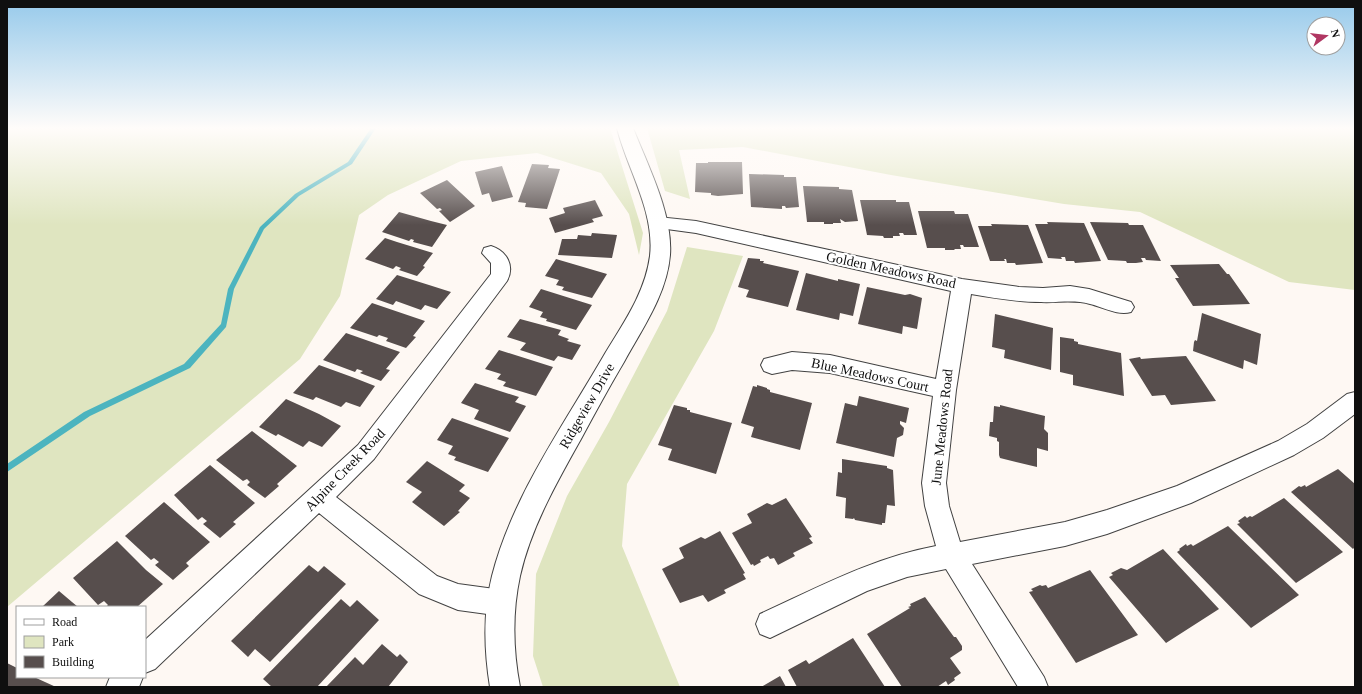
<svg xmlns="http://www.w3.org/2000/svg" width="1362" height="694" font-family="Georgia,serif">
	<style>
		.green { fill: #dfe5c0 }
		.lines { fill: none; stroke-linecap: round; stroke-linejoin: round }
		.stream { fill: #4cb4bf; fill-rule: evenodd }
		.building { fill: #574e4d }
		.minor-casing { stroke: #424242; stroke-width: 2 }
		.tertiary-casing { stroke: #424242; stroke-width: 2 }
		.minor { fill: #fff; fill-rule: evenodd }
		.tertiary { fill: #fff; fill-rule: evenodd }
		.labels { text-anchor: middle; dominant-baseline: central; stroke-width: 4; stroke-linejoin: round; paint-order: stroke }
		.street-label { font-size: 14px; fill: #0f0f0f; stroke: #fff }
	</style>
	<rect width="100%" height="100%" fill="#fef8f3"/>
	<path class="green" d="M7,128H610L643,233L639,255L629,214L601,173L537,153L461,161L388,195L359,215L340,296L300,359L7,607Z
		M647,128H1355V290L1289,282L1140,212L1064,204L891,175L743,147L679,150L690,199L665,191Z
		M687,247L743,256L714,331L627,484L622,546L680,687H543L533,656L536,574L567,496L609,422L667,311Z"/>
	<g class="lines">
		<path class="stream" d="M371,128H376L352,164L299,196L264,229L234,289L226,327L190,368L90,416L7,472V464L84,412L184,364L221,324L228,289L260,227L295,194L348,162Z"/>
	</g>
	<path class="building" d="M708,162H742L743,194L718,196L711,195V193L695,192L696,163H708Z
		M532,164L549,165L548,168L560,169L547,209L525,207L526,203L518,202Z
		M502,166L513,197L492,202L489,193L482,195L475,172Z
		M749,174L784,175V177H796L799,207L786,208L785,206H782V209L751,207Z
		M447,180L475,206L450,222L439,211L442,210L440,208L437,209L420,193Z
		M803,186L839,187V189L852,190L858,221L845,222L840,219L841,223H833V224H824V222H807Z
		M595,200L603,216L592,219L594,222L555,233L549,218L565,213L563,208Z
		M860,200H896V202H909L917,235H904L903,233H899L900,236H893V238H884L883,236L867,235Z
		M918,211H954L955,214H968L979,247H964L963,245H960L961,249H954L955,250H945V248H927Z
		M399,212L431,221L447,225L432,247L413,242L414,240L411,239L409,241L382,232Z
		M1047,222L1084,223L1101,261L1075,263L1074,261H1066L1065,257H1061L1062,259L1048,258L1035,224H1048Z
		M1090,222L1128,223L1129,225H1143L1161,261L1146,260L1145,258H1141L1143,262L1136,263H1127L1126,261L1108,260Z
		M991,224L1028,225L1043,263L1016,265L1015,263H1007L1006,259H1004L1005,261H990L978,226H992Z
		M592,233L617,235L612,258L558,255L562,239H577L578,235L591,236Z
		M385,238L397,242L433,253L423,266L425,267L417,276L399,270L401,268L396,266L393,269L365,259Z
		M748,258L760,259V261H764L763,263L799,271L788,307L746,297L749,290L738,287Z
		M556,259L607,274L592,298L562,290L564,287L556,285L559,280L545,276Z
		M1219,264L1227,274H1229L1250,304L1193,306L1175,278H1179L1170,265Z
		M806,273L838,281V279L860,284L853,316L840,313L839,320L796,310Z
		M397,275L429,285L451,292L437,309L425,305L421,310L396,301L393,305L376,299Z
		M867,287L905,295L910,294L922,298L917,329L903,326L902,334L858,324Z
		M541,289L592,305L576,330L546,321L547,319L540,317L543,312L529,307Z
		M372,303L425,321L413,336L416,337L406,348L386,341L388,338L379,335L377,337L350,328Z
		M1202,313L1261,334L1257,365L1244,360L1243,369L1193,351L1194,342L1195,340L1197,341Z
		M995,314L1053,328L1051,370L1004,358L1005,350L992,347Z
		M520,319L561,330L558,335L569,339L567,341L581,345L572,360L558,356L554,361L520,350L526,343L507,337Z
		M346,333L400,352L386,369L390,370L381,381L360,373L363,371L357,369L355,372L323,360Z
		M1060,337L1074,339V341L1078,342V344L1121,353L1124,396L1073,385V375L1060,372Z
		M499,350L553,367L536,396L503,386L506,382L497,379L501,374L485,369Z
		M1186,356L1216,401L1171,405L1165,395L1152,396L1129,359L1140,357L1141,359L1153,358Z
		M319,365L352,377L375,386L360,407L346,402L341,407L316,397L313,400L293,393Z
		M475,383L519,397L515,402L526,406L510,432L474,419L479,410L461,403Z
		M757,385L767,388V389L770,390V392L812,403L800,450L751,437L754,427L741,423L753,386L757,387Z
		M859,396L909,408L906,423L900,421V424L904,428L903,435L897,438L894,457L836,443L845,403L857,406Z
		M286,399L319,414L341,426L322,447L309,441L303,447L278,434L276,436L259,427Z
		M674,405L687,408V410H690V412L732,423L716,474L668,460L672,449L658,445Z
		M1000,405L1045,416L1044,429L1048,433V451L1037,448V467L1000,458L999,455V442L997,441V438L989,436L990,422H993L994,406L1000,407Z
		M452,418L509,438L488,472L454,460L456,457L448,454L453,446L437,440Z
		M252,431L297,466L277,484L279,486L265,498L247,485L250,482L247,479L243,481L216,460Z
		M842,459L887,466V468L893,470L895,506L887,505L885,523H882V525L855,520L854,518L853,519L845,518L846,498L836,496L838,472L842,473Z
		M427,461L465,485L459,491L470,498L458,511L460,512L444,526L412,502L422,492L406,482Z
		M210,465L255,503L233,522L236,524L220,538L203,524L207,521L202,517L198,520L174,495Z
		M1338,469L1355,484V547L1353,549L1291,492L1299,486L1301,487L1305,485L1306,487Z
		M786,498L812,537L809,538L813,543L793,553L795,556L778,565L774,558L770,559L768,556L760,560L761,562L754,566L753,564L751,565L732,533L752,523L747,514L767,503L772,505Z
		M1284,498L1343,552L1296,583L1237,524L1240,523L1238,521L1245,516L1247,518L1250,516L1252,517Z
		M164,502L210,542L186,563L189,566L173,580L155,565L159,562L154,558L151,560L125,536Z
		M1228,526L1299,595L1251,628L1177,552L1180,550L1179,549L1186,544L1187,546L1191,544L1193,546Z
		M720,531L745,573L743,574L746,579L724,590L726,593L708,602L703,595L680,603L662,569L684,558L679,548L701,537L705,539Z
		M117,541L146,570L163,584L137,607H106L108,605L104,601L98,605L73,578Z
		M1163,549L1219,609L1166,643L1109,577L1113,575L1111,573L1121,568L1127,570Z
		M309,565L318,572L324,566L346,584L270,662L255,649L248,657L231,641Z
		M1090,570L1138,635L1076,663L1029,592L1033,591L1031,589L1040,585L1042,586L1046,585L1048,588Z
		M59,591L72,602L78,607H42Z
		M925,597L954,637H956L962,646V650L950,658L961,673L954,678L955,680L948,685L946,681L937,687H902L867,634L910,608L908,607L911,606L910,604Z
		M341,599L350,607L357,600L379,620L317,687H272L263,679Z
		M853,638L885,687H797L788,670L806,660L809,664Z
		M382,644L397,657L400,654L408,662L388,687H326L355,657L363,665Z
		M7,663L17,668V677H34L56,687H7Z
		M780,676L786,687H761Z"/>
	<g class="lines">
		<g class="minor-casing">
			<path id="minor" d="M658,217L696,221L962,279L1019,287L1043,288L1070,286L1089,289L1131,302L1134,307L1131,312C1118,316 1103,307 1090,304C1073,299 1058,303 1041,302C1017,302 994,298 971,294L956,390L946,483L949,506L960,542L1065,522L1107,510L1177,486L1278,441L1307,424L1347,394L1355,392V414L1323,438L1294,455L1191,503L1107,534L1065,546L972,564L1044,677L1048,687H1018L946,569L907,577L867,591L770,638L760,634L756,624L760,614C819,587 872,558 936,546L925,506L922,483L933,396L830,373L792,370L772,374L764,371L761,365L764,359L792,352L830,355L936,379L951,291L696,233L652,227L649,223L652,219Z
				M491,246C507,251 515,266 507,281L374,459L336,497L437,576L458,584L502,590L511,594L515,603L511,612L502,616L458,610L419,594L319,513L155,669L145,673V640L358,445L491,274V263L482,253L484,248Z
				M110,677H143L139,687H106Z"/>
		</g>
		<g class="tertiary-casing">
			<path id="tertiary" d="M617,128H633C648,166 673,214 670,255C667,294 642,329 624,362C609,387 595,413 581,439C557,482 531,527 520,576C512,613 513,650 520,687H490C484,650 483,612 492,576C512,497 563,426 603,357C622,325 645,294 650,256C655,211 627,169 617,128Z"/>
		</g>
		<use href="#minor" class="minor"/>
		<use href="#tertiary" class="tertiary"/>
	</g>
	<linearGradient id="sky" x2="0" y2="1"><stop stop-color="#97caeb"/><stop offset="0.57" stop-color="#fffcfa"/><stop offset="1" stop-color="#fffcfa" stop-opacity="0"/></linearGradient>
	<rect width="1362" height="225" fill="url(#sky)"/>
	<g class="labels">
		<g class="street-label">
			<text transform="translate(891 270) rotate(12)">Golden Meadows Road</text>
			<text transform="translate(870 375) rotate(12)">Blue Meadows Court</text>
			<text transform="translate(587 406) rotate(-60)">Ridgeview Drive</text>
			<text transform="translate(942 427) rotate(-84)">June Meadows Road</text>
			<text transform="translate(345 470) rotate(-46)">Alpine Creek Road</text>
		</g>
	</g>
	<rect width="1362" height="694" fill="none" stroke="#0f0f0f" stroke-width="16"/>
	<rect x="16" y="606" width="130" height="72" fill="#ffffff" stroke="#9f9f9f"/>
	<rect x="24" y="619" width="20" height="6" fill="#ffffff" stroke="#9f9f9f"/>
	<text x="52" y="626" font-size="12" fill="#0f0f0f">Road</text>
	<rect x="24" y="636" width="20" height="12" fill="#dfe5c0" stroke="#9f9f9f"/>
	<text x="52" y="646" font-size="12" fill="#0f0f0f">Park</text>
	<rect x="24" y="656" width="20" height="12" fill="#574e4d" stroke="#9f9f9f"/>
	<text x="52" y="666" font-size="12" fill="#0f0f0f">Building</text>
	<g transform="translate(1326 36) rotate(75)"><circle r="19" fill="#ffffff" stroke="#9f9f9f"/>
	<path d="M0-3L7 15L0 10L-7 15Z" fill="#b03662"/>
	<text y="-6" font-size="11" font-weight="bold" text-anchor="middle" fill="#0f0f0f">N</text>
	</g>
</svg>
